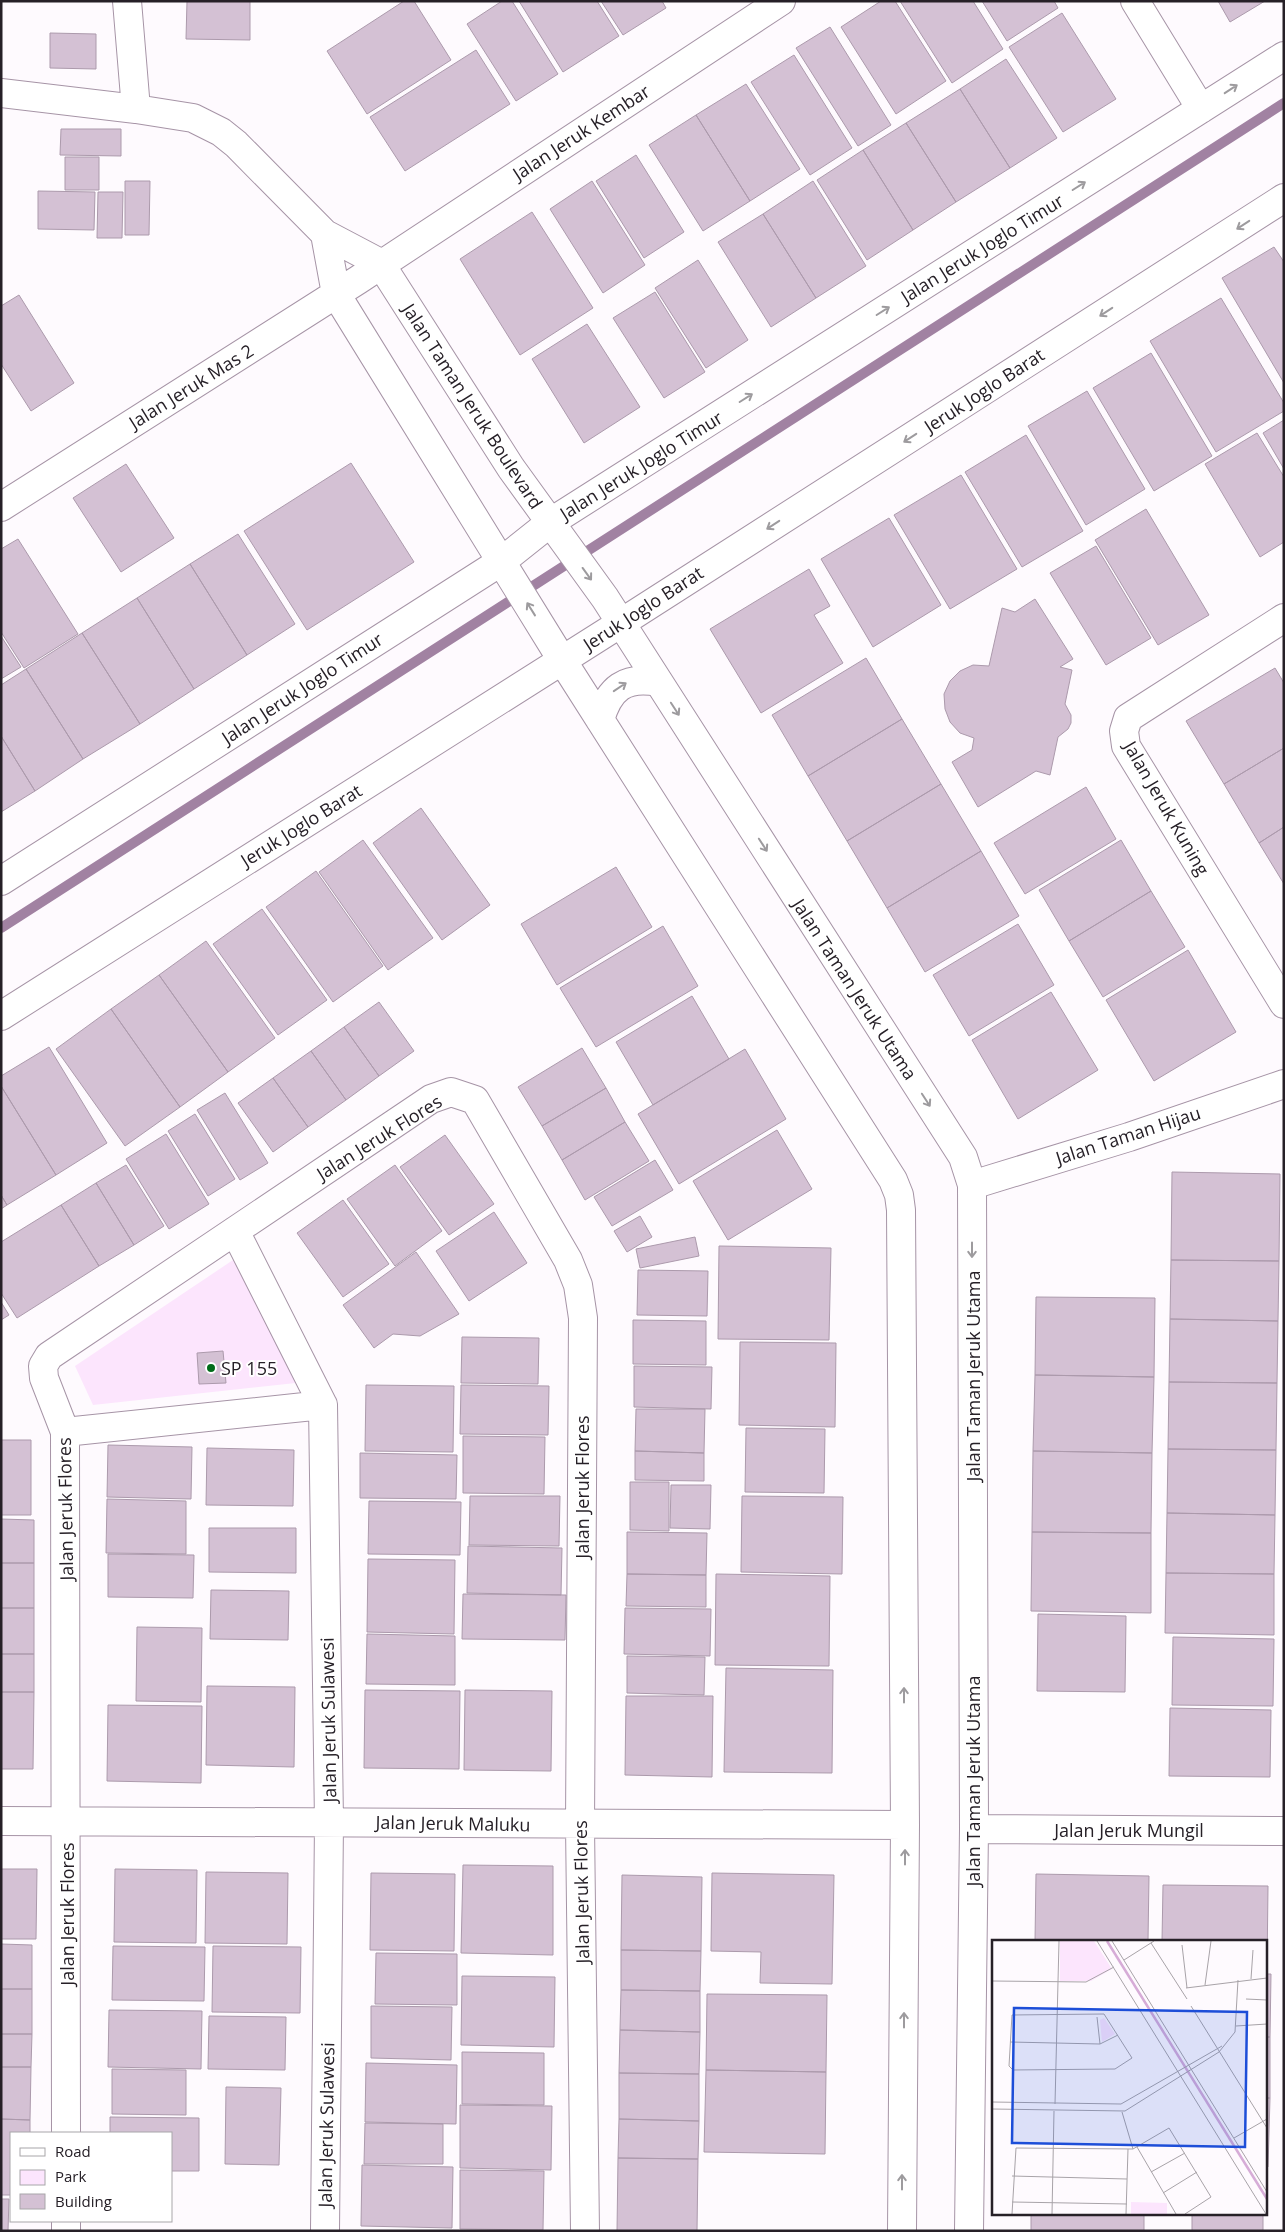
<svg xmlns="http://www.w3.org/2000/svg" width="1285" height="2232" font-family="'Open Sans',sans-serif">
	<style>
		.green { fill: #fce5fd }
		.lines { fill: none; stroke-linecap: round; stroke-linejoin: round }
		.stream { stroke: #a182a2; stroke-width: 10 }
		.building { fill: #d4c1d4; stroke: #ac9aac }
		.street-casing { stroke: #a694a6; stroke-width: 30 }
		.street { stroke: #fff; stroke-width: 28 }
		.oneway { stroke: #9d9b9e }
		.poi-dot { fill: #006b19; stroke: #fff; stroke-width: 2 }
		.labels { text-anchor: middle; dominant-baseline: central; stroke-width: 4; stroke-linejoin: round; paint-order: stroke }
		.street-label { font-size: 18px; fill: #262027; stroke: #fff }
		.poi-label { font-size: 18px; fill: #262027; stroke: #fff; text-anchor: start }
		.inset-river { fill: none; stroke: #d6acd7; stroke-width: 2.5 }
		.inset-road { fill: none; stroke: #a8a3a8; stroke-width: 1 }
		.view { fill: #1d4ed8; fill-opacity: 0.15; stroke: #1d4ed8; stroke-width: 2.5 }
		.inset-edge { fill: none; stroke: #262027; stroke-width: 2.5 }
	</style>
	<rect width="100%" height="100%" fill="#fefafe"/>
	<path class="green" d="M233,1260L305,1382L93,1405L75,1366Z"/>
	<g class="lines">
		<path class="stream" d="M1,928L1284,103"/>
	</g>
	<path class="building" d="M187,1H250V40L186,39Z
		M404,1H414L451,60L367,114L327,51Z
		M502,1H512L558,74L516,101L467,24Z
		M519,1H597L619,36L563,72Z
		M601,1H662L666,8L623,35Z
		M881,1H895L946,81L896,114L841,27Z
		M900,1H973L1003,49L952,83Z
		M982,1H1054L1058,8L1007,41Z
		M1218,1H1265L1230,22Z
		M1062,13L1116,99L1063,132L1009,47Z
		M830,27L891,125L858,146L796,48Z
		M50,33L96,34V69L50,68Z
		M476,50L510,104L405,171L370,117Z
		M794,55L852,148L810,175L751,82Z
		M1006,59L1057,138L1010,168L960,89Z
		M746,84L800,169L750,201L696,115Z
		M960,89L1010,168L956,202L906,123Z
		M696,115L750,201L703,231L649,145Z
		M906,123L956,202L913,230L863,150Z
		M61,129H121V156L60,155Z
		M863,150L913,230L867,260L817,180Z
		M636,155L684,232L644,258L596,181Z
		M65,157H99V190H65Z
		M125,181H150L149,235H125Z
		M592,181L645,265L603,293L550,209Z
		M813,181L866,266L816,298L763,214Z
		M38,191L95,192L94,230L38,229Z
		M98,192H123L122,238H97Z
		M532,212L593,308L520,355L460,259Z
		M763,214L816,298L771,327L718,242Z
		M1274,247L1284,262V383L1222,278Z
		M698,260L748,340L706,368L655,288Z
		M655,292L705,372L664,398L613,318Z
		M19,295L74,383L31,411L1,364V306Z
		M1221,298L1284,403V411L1216,452L1150,341Z
		M587,324L640,407L584,443L532,359Z
		M1151,353L1212,456L1154,491L1093,388Z
		M1087,391L1145,489L1086,525L1028,426Z
		M1284,420V469L1263,433Z
		M1257,433L1284,477V542L1260,557L1205,464Z
		M1026,435L1083,531L1022,567L965,472Z
		M351,463L414,562L307,630L244,531Z
		M126,464L174,538L121,572L73,498Z
		M961,475L1017,569L950,609L894,515Z
		M1146,509L1209,615L1158,645L1095,540Z
		M889,518L941,605L873,647L821,559Z
		M238,534L295,624L247,655L190,564Z
		M18,539L78,634L24,668L1,632V549Z
		M1096,546L1151,638L1106,665L1050,573Z
		M190,564L247,655L194,689L137,598Z
		M809,569L830,606L814,615L843,663L761,713L710,629Z
		M137,598L194,689L140,724L82,633Z
		M1035,599L1073,659L1060,667L1072,670L1065,704L1071,715V723L1068,729L1058,737L1050,775L1036,771L978,807L952,762L972,750L974,738L960,733L950,722L945,709L944,694L950,681L960,671L973,665L989,666L1002,608L1015,612Z
		M82,633L140,724L83,759L26,669Z
		M1,636L21,667L1,679Z
		M866,658L902,719L808,776L772,715Z
		M1275,668L1284,683V748L1224,784L1186,721Z
		M26,669L83,759L35,791L1,736V685Z
		M902,719L941,784L847,841L808,776Z
		M1,736L35,791L1,812Z
		M1284,748V827L1259,843L1224,784Z
		M941,784L981,851L887,908L847,841Z
		M1086,787L1116,839L1025,894L994,843Z
		M421,808L490,905L442,940L373,843Z
		M1284,827V884L1259,843Z
		M363,840L433,938L388,970L319,872Z
		M1121,840L1151,891L1069,941L1039,890Z
		M981,851L1019,916L925,972L887,908Z
		M616,867L652,927L557,985L521,924Z
		M316,871L383,966L333,1002L266,907Z
		M1151,891L1185,947L1103,997L1069,941Z
		M262,909L327,1000L278,1035L213,944Z
		M1018,924L1054,985L969,1036L933,975Z
		M663,926L698,986L596,1047L560,988Z
		M206,941L275,1038L228,1072L159,975Z
		M1188,950L1236,1032L1154,1081L1106,1000Z
		M159,975L228,1072L180,1107L111,1009Z
		M1051,992L1098,1070L1018,1119L972,1040Z
		M692,996L729,1059L653,1105L616,1042Z
		M379,1002L414,1051L379,1076L344,1027Z
		M111,1009L180,1107L125,1146L56,1049Z
		M344,1027L379,1076L346,1100L311,1051Z
		M49,1047L107,1143L56,1175L1,1086V1076Z
		M582,1048L606,1088L542,1126L518,1087Z
		M745,1049L786,1119L679,1184L638,1114Z
		M311,1051L346,1100L308,1127L273,1078Z
		M273,1078L308,1127L273,1152L238,1103Z
		M1,1086L56,1175L7,1205L1,1195Z
		M606,1088L625,1122L562,1160L542,1126Z
		M225,1093L268,1163L240,1180L197,1110Z
		M195,1114L235,1179L208,1196L168,1131Z
		M625,1122L649,1161L585,1200L562,1160Z
		M777,1130L812,1189L728,1240L693,1181Z
		M166,1134L209,1204L169,1229L126,1159Z
		M445,1135L494,1204L449,1235L400,1167Z
		M655,1160L673,1190L612,1226L594,1197Z
		M126,1165L164,1226L134,1245L96,1183Z
		M395,1165L442,1231L395,1266L347,1199Z
		M1172,1172L1280,1174L1279,1261L1171,1260Z
		M96,1183L134,1245L99,1266L61,1205Z
		M1,1195L7,1205L1,1209Z
		M343,1200L389,1264L343,1297L297,1233Z
		M61,1205L99,1266L17,1318L1,1293V1242Z
		M494,1212L527,1263L469,1301L436,1251Z
		M640,1216L652,1237L627,1252L614,1231Z
		M695,1237L699,1256L640,1268L636,1249Z
		M719,1246L831,1248L829,1340L718,1339Z
		M416,1252L459,1314L420,1336L393,1334L374,1348L343,1305Z
		M1171,1260L1279,1261L1278,1321L1170,1319Z
		M638,1270L708,1271L707,1316L637,1315Z
		M1036,1297L1155,1298L1154,1377L1035,1375Z
		M1,1302L9,1315L1,1320Z
		M1170,1319L1278,1321L1277,1383L1169,1382Z
		M633,1320L706,1321V1365L633,1364Z
		M462,1337L539,1338L538,1384L461,1383Z
		M740,1342L836,1343L835,1427L739,1425Z
		M223,1351L226,1383L199,1384L197,1353Z
		M634,1366L712,1367L711,1409L634,1407Z
		M1035,1375L1154,1377L1152,1453L1033,1451Z
		M1169,1382L1277,1383L1276,1450L1168,1449Z
		M366,1385L454,1386L453,1452L365,1451Z
		M461,1385L549,1386L548,1435L460,1434Z
		M636,1409H705L704,1453L635,1451Z
		M746,1428L825,1429L824,1493L745,1492Z
		M463,1436L545,1437L544,1494L463,1493Z
		M1,1440H31V1515H1Z
		M108,1445L192,1447L191,1499L107,1497Z
		M207,1448L294,1450L293,1506L206,1505Z
		M1168,1449L1276,1450L1275,1515L1167,1513Z
		M635,1451L704,1453V1481L635,1480Z
		M1033,1451L1152,1453L1151,1533L1032,1532Z
		M360,1453L457,1455L456,1499L360,1498Z
		M630,1482H669V1531L630,1530Z
		M671,1485H711L710,1529L670,1528Z
		M470,1496H560L559,1546L469,1545Z
		M742,1496L843,1497L842,1574L741,1572Z
		M107,1499L186,1501V1554L106,1553Z
		M369,1501L461,1502L460,1555L368,1554Z
		M1167,1513L1275,1515L1274,1574L1166,1573Z
		M1,1519L34,1520V1563H1Z
		M209,1528H296V1573L209,1572Z
		M627,1532L707,1533L706,1575L627,1574Z
		M1032,1532L1151,1533V1613L1031,1611Z
		M468,1546L562,1548L561,1595L467,1593Z
		M108,1554L194,1555L193,1598L108,1597Z
		M368,1559L455,1560L454,1634L367,1632Z
		M1,1563H34V1608H1Z
		M1166,1573L1274,1574V1635L1165,1633Z
		M627,1574L706,1575V1607L626,1606Z
		M716,1574L830,1576L829,1666L715,1665Z
		M211,1590L289,1591L288,1640L210,1639Z
		M463,1594L566,1595L565,1640L462,1639Z
		M1,1608H34V1654H1Z
		M625,1608L711,1609L710,1656L624,1654Z
		M1038,1614L1126,1616L1125,1692L1037,1691Z
		M137,1627L202,1628L201,1702L136,1701Z
		M367,1634L455,1636V1685L366,1684Z
		M1173,1637L1274,1639L1273,1706L1172,1705Z
		M1,1654H34V1692H1Z
		M627,1656L705,1657L704,1695L627,1693Z
		M726,1668L833,1670L832,1773L724,1772Z
		M207,1686L295,1687L294,1767L206,1765Z
		M365,1690L460,1691L459,1769L364,1768Z
		M465,1690L552,1691L551,1771L464,1770Z
		M1,1692H34L33,1769H1Z
		M626,1696H713L712,1777L625,1775Z
		M108,1705L202,1706L201,1783L107,1781Z
		M1170,1708L1271,1710L1270,1777L1169,1776Z
		M463,1865L553,1866V1955L461,1953Z
		M1,1869H37L36,1939H1Z
		M115,1869L197,1870L196,1943L114,1942Z
		M206,1872L288,1873L287,1944L205,1943Z
		M371,1873L455,1874L454,1951L370,1950Z
		M712,1873L834,1875L832,1984L760,1983L761,1952L711,1951Z
		M1036,1874L1149,1876L1148,1941H1035Z
		M622,1875L702,1877L701,1951L621,1950Z
		M1163,1885L1268,1886L1267,1970L1266,1941H1162Z
		M1,1944L32,1945V1989H1Z
		M113,1946L205,1947L204,2001L112,2000Z
		M213,1946L301,1947L300,2013L212,2012Z
		M621,1950L701,1951L700,1991L621,1990Z
		M376,1953L457,1954V2005L375,2004Z
		M1266,1974H1271L1270,2037H1266Z
		M462,1976L555,1977L554,2047L461,2045Z
		M1,1989H32V2034H1Z
		M621,1990L700,1991V2032L620,2030Z
		M707,1994L827,1995L826,2072L706,2070Z
		M371,2006L452,2007L451,2060L371,2058Z
		M109,2010L202,2011L201,2069L108,2067Z
		M209,2016L286,2017L285,2070L208,2069Z
		M620,2030L700,2032L699,2074L619,2073Z
		M1,2034H32L31,2067H1Z
		M1266,2037H1270V2098H1266Z
		M462,2052L544,2053V2105L462,2104Z
		M366,2063L457,2065L456,2124L365,2122Z
		M1,2067H31L30,2120L1,2119Z
		M112,2069L186,2070V2115L112,2114Z
		M706,2070L826,2072L825,2154L704,2152Z
		M619,2073L699,2074V2121L619,2119Z
		M226,2087L281,2088L279,2165L225,2164Z
		M1266,2098H1270L1268,2167H1266Z
		M460,2105L552,2106L551,2170L460,2168Z
		M110,2117L199,2118V2171H171V2133H110Z
		M1,2119L30,2120V2133H11V2195H1Z
		M619,2119L699,2121L698,2159L618,2158Z
		M365,2123L443,2124V2164H364Z
		M618,2158L698,2159L697,2231H617Z
		M362,2165L453,2167L452,2228L361,2226Z
		M460,2170L544,2171L543,2230L460,2229Z
		M1,2199H9L8,2231H1Z
		M1031,2213H1144V2231H1031Z
		M1192,2214L1263,2215V2231H1192Z"/>
	<g class="lines">
		<g class="street-casing">
			<path id="street" d="M127,1L136,109
				M1135,1L1201,109
				M1,93L136,109L193,118L221,132L236,144L325,234L380,263L511,468L605,598L963,1157L972,1185L974,1829L969,2231
				M325,234L336,294L562,660L893,1180L899,1195L901,1210L905,1825L902,2231
				M1,507L358,280L781,1
				M1284,618L1128,718L1124,731L1126,746L1284,1004
				M600,720C609,688 625,676 658,682
				M1,881L502,561L551,522L1284,56
				M1,1016L621,623L1284,198
				M972,1185L1129,1137L1284,1084
				M235,1231L323,1405L329,1822L325,2231
				M65,1432L323,1405
				M1,1821L905,1825
				M974,1829L1284,1831
				M66,2133L65,1432L44,1378L43,1366L49,1356L431,1099L451,1092L475,1100L568,1260L578,1285L583,1318L580,1825L585,2231
				M66,2231V2221"/>
		</g>
		<use href="#street" class="street"/>
	</g>
	<defs><path id="oneway-shaft" d="M-6 0H5M1.5-3L5.5 0L1.5 3" fill="none" stroke-width="1.6" stroke-linecap="round" stroke-linejoin="round" transform="scale(1.25)"/></defs>
	<g class="oneway">
		<use href="#oneway-shaft" transform="translate(1231 89) rotate(-33)"/>
		<use href="#oneway-shaft" transform="translate(1079 186) rotate(-32)"/>
		<use href="#oneway-shaft" transform="translate(1243 225) rotate(147)"/>
		<use href="#oneway-shaft" transform="translate(883 311) rotate(-32)"/>
		<use href="#oneway-shaft" transform="translate(1106 312) rotate(147)"/>
		<use href="#oneway-shaft" transform="translate(746 398) rotate(-32)"/>
		<use href="#oneway-shaft" transform="translate(910 438) rotate(147)"/>
		<use href="#oneway-shaft" transform="translate(773 525) rotate(147)"/>
		<use href="#oneway-shaft" transform="translate(587 574) rotate(54)"/>
		<use href="#oneway-shaft" transform="translate(531 609) rotate(-122)"/>
		<use href="#oneway-shaft" transform="translate(620 687) rotate(-34)"/>
		<use href="#oneway-shaft" transform="translate(675 709) rotate(57)"/>
		<use href="#oneway-shaft" transform="translate(763 845) rotate(57)"/>
		<use href="#oneway-shaft" transform="translate(926 1100) rotate(57)"/>
		<use href="#oneway-shaft" transform="translate(972 1250) rotate(90)"/>
		<use href="#oneway-shaft" transform="translate(904 1695) rotate(-90)"/>
		<use href="#oneway-shaft" transform="translate(905 1857) rotate(-90)"/>
		<use href="#oneway-shaft" transform="translate(904 2020) rotate(-90)"/>
		<use href="#oneway-shaft" transform="translate(902 2182) rotate(-90)"/>
	</g>
	<circle class="poi-dot" cx="211" cy="1368" r="5"/>
	<g class="labels">
		<g class="street-label">
			<text transform="translate(581 132) rotate(-33)">Jalan Jeruk Kembar</text>
			<text transform="translate(982 248) rotate(-32)">Jalan Jeruk Joglo Timur</text>
			<text transform="translate(191 386) rotate(-32)">Jalan Jeruk Mas 2</text>
			<text transform="translate(984 390) rotate(-33)">Jeruk Joglo Barat</text>
			<text transform="translate(473 406) rotate(57)">Jalan Taman Jeruk Boulevard</text>
			<text transform="translate(641 465) rotate(-32)">Jalan Jeruk Joglo Timur</text>
			<text transform="translate(643 608) rotate(-33)">Jeruk Joglo Barat</text>
			<text transform="translate(302 688) rotate(-33)">Jalan Jeruk Joglo Timur</text>
			<text transform="translate(1167 808) rotate(60)">Jalan Jeruk Kuning</text>
			<text transform="translate(301 825) rotate(-32)">Jeruk Joglo Barat</text>
			<text transform="translate(855 989) rotate(57)">Jalan Taman Jeruk Utama</text>
			<text transform="translate(1128 1135) rotate(-18)">Jalan Taman Hijau</text>
			<text transform="translate(379 1137) rotate(-32)">Jalan Jeruk Flores</text>
			<text transform="translate(973 1376) rotate(-90)">Jalan Taman Jeruk Utama</text>
			<text transform="translate(582 1487) rotate(-90)">Jalan Jeruk Flores</text>
			<text transform="translate(65 1509) rotate(-91)">Jalan Jeruk Flores</text>
			<text transform="translate(328 1720) rotate(-91)">Jalan Jeruk Sulawesi</text>
			<text transform="translate(973 1781) rotate(-90)">Jalan Taman Jeruk Utama</text>
			<text transform="translate(453 1823) rotate(1)">Jalan Jeruk Maluku</text>
			<text x="1129" y="1830">Jalan Jeruk Mungil</text>
			<text transform="translate(581 1892) rotate(-91)">Jalan Jeruk Flores</text>
			<text transform="translate(67 1914) rotate(-90)">Jalan Jeruk Flores</text>
			<text transform="translate(326 2125) rotate(-89)">Jalan Jeruk Sulawesi</text>
		</g>
		<g class="poi-label">
			<text x="221" y="1368">SP 155</text>
		</g>
	</g>
	<g transform="translate(992 1940)">
		<rect width="275" height="275" fill="#fefafe"/>
		<path d="M68,1H102L120,29L99,41H68ZM112,78L123,94L110,102L108,80ZM139,262L175,263V274H139Z" fill="#fce5fd"/>
		<path class="inset-river" d="M115,1L275,259"/>
		<path class="inset-road" d="M105,1L274,274M120,1L275,252M159,3L195,59M190,5L195,48M132,20L162,1M259,39L261,10M0,41L94,42L122,27M213,45L219,1M194,48L275,38M254,59L275,60M199,66L275,188M112,74L140,118L123,129L21,130L17,126L20,75ZM105,77L108,104M244,86L275,84M18,102L108,104L126,95M0,162L129,164L230,106M63,164L67,1M0,169L133,171L227,112L243,92L246,40M130,172L141,209M242,198L275,179M145,207L184,274M159,232L193,213M20,236L135,239M171,253L205,232M20,262L135,264M20,274L24,208L141,209L177,188L219,257L193,274M60,274L62,171M134,274L136,209"/>
		<path class="view" d="M22,68L255,72L253,207L20,203Z"/>
		<rect width="275" height="275" class="inset-edge"/>
	</g>
	<rect width="1285" height="2232" fill="none" stroke="#262027" stroke-width="5"/>
	<rect x="10" y="2132" width="162" height="90" fill="#ffffff" stroke="#a8a6a9"/>
	<rect x="20" y="2148" width="25" height="8" fill="#ffffff" stroke="#a8a6a9"/>
	<text x="55" y="2157" font-size="15" fill="#262027">Road</text>
	<rect x="20" y="2170" width="25" height="15" fill="#fce5fd" stroke="#a8a6a9"/>
	<text x="55" y="2182" font-size="15" fill="#262027">Park</text>
	<rect x="20" y="2194" width="25" height="15" fill="#d4c1d4" stroke="#a8a6a9"/>
	<text x="55" y="2207" font-size="15" fill="#262027">Building</text>
</svg>
